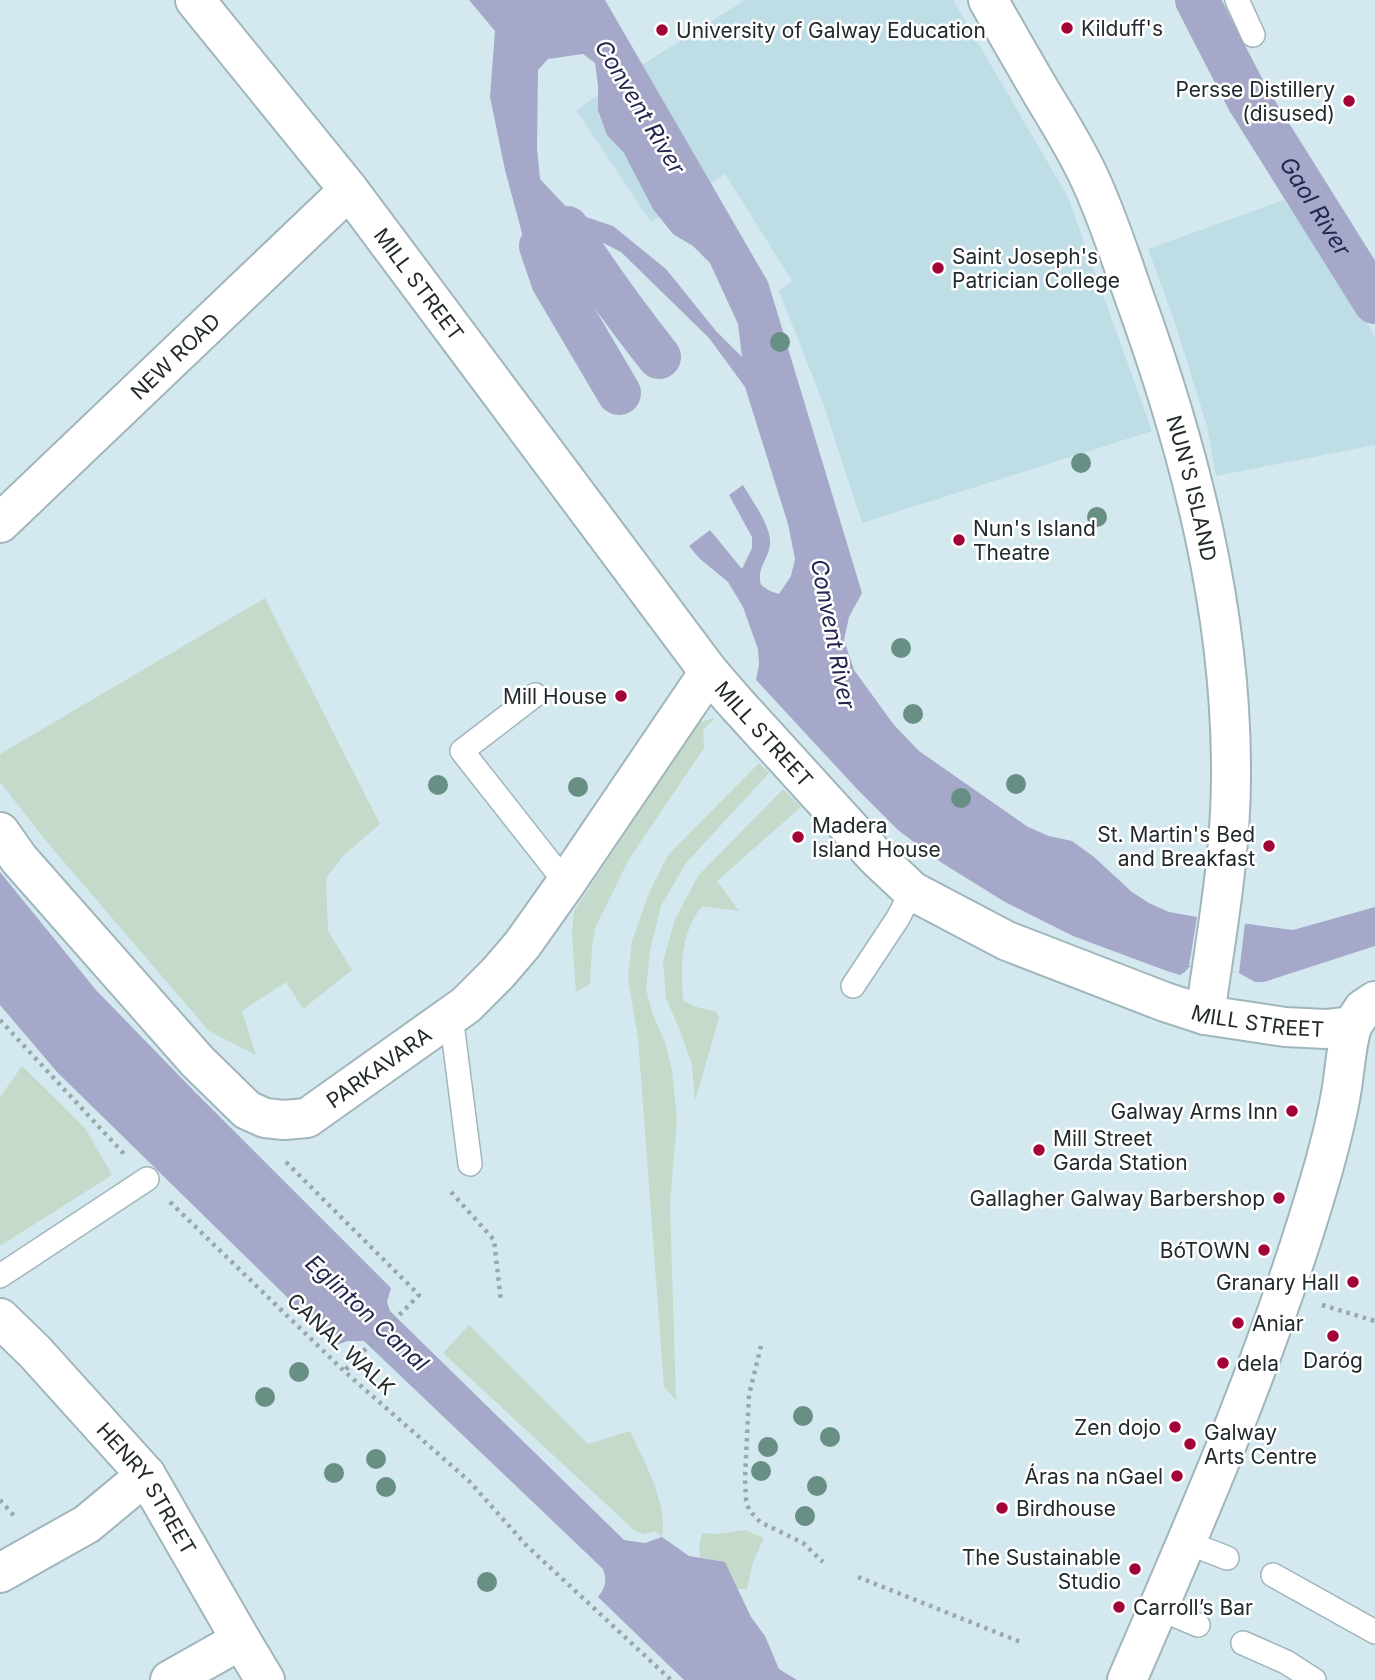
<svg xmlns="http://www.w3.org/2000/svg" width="1375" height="1680" font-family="Inter,sans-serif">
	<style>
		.built { fill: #bfdde5 }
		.green { fill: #c4dacb }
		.water { fill: #a5a8c8; fill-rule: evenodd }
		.pier { fill: #d4e9ef }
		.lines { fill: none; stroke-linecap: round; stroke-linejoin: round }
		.canal { stroke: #a5a8c8; stroke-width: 44 }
		.service-casing { stroke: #a1b5bc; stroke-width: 26 }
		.minor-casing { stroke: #a1b5bc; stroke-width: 42 }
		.tertiary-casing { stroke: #a1b5bc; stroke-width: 42 }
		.path { stroke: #98a9ae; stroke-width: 4.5; stroke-dasharray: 3.5 5; stroke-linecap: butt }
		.service { stroke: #fff; stroke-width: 23 }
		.minor { stroke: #fff; stroke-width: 38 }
		.tertiary { stroke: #fff; stroke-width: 38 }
		.tree { fill: #688f83 }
		.poi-dot { fill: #a20437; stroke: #fff; stroke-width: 2.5 }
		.labels { text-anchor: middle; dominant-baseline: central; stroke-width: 5; stroke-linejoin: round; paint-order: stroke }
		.poi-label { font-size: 21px; fill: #232a2d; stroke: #fff; text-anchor: start }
		.street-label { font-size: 21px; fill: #232a2d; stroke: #fff }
		.water-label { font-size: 23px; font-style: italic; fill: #25254f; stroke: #fff }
	</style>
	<rect width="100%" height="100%" fill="#d4e9ef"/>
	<path class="built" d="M745,0H953L1068,197L1152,431L862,523L823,403L779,291L792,281L725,174L651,222L576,110L648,61Z
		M1284,200L1363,314L1375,338V445L1216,476L1207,426L1174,320L1148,249Z"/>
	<path class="green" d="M265,598L380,824L344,855L326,878L328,931L352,970L303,1009L286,982L242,1011L256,1055L209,1031L47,842L0,782V754Z
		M716,717L703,730L704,748L629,859L595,928L592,948L590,984L576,992L572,934L574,911L698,723Z
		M759,763L769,773L686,863L661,906L650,951L646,989L653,1015L665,1042L672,1070L677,1119L670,1203L676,1400L664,1387L638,1038L628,979L632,941L649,893L668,855Z
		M783,789L801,807L717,881L739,911L702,906C680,934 681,966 683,1000L693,1006L716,1012L719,1018L695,1101L692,1065L682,1036L666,998L663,962L675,919L698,876Z
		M22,1066L85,1128L112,1175L0,1246V1097Z
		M469,1325L588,1444L630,1431C644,1461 668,1503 662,1537L655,1531L643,1534L634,1530L443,1353Z
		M745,1530L764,1538L753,1562L747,1589H738L724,1563L700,1558L699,1547L702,1533L718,1534Z"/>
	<path class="water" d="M469,0H605L768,282L862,593L849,617L844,640L854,670L894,725L919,751L1028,827L1049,836L1072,841L1094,857L1132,892L1149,903L1169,912L1197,917L1293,930L1375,907V946L1264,982H1255L1239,973L1195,967H1189L1185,972L1180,975L1167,971L1073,936L1005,902L942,863L898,830L855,787L756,680L759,664L758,649L743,607L728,582L699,558L689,546L710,530L742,569L752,548V537L729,495L743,485C751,499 772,527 770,544C768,561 756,568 761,585L770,591L779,594L791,576L795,559L788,524L745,387L709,338L621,252L584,233L607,273L555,308L529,259L505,170L490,97L495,31ZM583,54L595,63L598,86V110L607,135L624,153L653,209L673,234L693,246L710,263L738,324L742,357L716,331L666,269L613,226L571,212L540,179L537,148L538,70L548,59Z
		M0,872L96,990L195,1092L391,1288L387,1302L390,1311L624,1540L645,1543L662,1537L689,1556L725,1562L751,1617L765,1636L779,1669L797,1680H684L598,1597C606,1586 607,1581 603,1569L364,1341H348L336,1345L57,1072L0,1005Z"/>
	<path class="pier" d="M756,680L787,714L855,787L852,789L753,683Z
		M1197,917L1245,923L1239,973L1189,966Z"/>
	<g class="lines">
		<g class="canal">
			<path id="s1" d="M1197,0L1248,99L1375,302"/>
			<path d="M567,228C595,273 626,315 659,357"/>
			<path d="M541,246L553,281L619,393"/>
		</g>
		<g class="service-casing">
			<path id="service" d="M1237,0L1253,35
				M535,695L462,751L566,883
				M853,986L898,918L912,891
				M451,1016L470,1164
				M0,1276L147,1179
				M1186,1542L1227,1558
				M1273,1575L1375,1632
				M1158,1608L1198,1625
				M1243,1643L1286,1662L1314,1680"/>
		</g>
		<g class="minor-casing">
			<g id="minor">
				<path id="s2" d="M988,0C1007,33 1025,65 1044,97C1060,123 1076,149 1089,177C1107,215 1120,256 1134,296C1190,450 1232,612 1231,776C1231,856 1216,936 1205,1015"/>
				<path id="s3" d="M0,523L349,190"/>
				<path id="s4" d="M0,832L19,859L197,1061L247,1110L265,1118L284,1120L307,1118L466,1005L498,973L522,945L566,883L709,672"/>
				<path id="s5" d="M0,1318L35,1352L146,1475L241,1640L265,1680"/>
				<path d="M0,1573L87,1524L146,1475"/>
				<path d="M170,1680L241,1640"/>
				<path d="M1127,1680C1200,1512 1274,1342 1324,1166C1330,1144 1336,1121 1340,1099C1345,1074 1345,1051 1352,1026"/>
			</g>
		</g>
		<g class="tertiary-casing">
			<g id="tertiary">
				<path id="s6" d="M195,0L349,190L709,672L734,701L876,857L912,891L1007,941L1165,1002L1205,1015L1285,1027L1326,1029L1352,1026L1363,1009L1375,1001"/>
			</g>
		</g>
		<path class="path" d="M0,1020L125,1155
			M286,1162L419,1295L344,1371
			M451,1192L494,1240L501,1302
			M170,1202L344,1371L469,1481L526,1545L671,1680
			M1322,1305L1375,1321
			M761,1346L749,1395L745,1478L746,1499L749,1510L760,1522L803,1543L823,1562
			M0,1500L16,1518
			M858,1577L1023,1643"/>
		<use href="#service" class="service"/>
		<use href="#minor" class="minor"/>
		<use href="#tertiary" class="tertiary"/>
	</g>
	<g class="tree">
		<circle cx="780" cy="342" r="10"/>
		<circle cx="1081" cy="463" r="10"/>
		<circle cx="1097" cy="517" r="10"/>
		<circle cx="901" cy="648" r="10"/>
		<circle cx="913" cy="714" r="10"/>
		<circle cx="1016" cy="784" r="10"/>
		<circle cx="438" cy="785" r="10"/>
		<circle cx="578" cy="787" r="10"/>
		<circle cx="961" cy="798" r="10"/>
		<circle cx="299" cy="1372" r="10"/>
		<circle cx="265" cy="1397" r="10"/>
		<circle cx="803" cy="1416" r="10"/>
		<circle cx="830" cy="1437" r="10"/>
		<circle cx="768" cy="1447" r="10"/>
		<circle cx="376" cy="1459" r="10"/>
		<circle cx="761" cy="1471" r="10"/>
		<circle cx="334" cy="1473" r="10"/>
		<circle cx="817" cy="1486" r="10"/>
		<circle cx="386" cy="1487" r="10"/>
		<circle cx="805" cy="1516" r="10"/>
		<circle cx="487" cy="1582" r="10"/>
	</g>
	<g class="poi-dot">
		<circle cx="1067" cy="28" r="7"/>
		<circle cx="662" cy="30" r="7"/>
		<circle cx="1349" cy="101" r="7"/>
		<circle cx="938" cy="268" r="7"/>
		<circle cx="959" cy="540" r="7"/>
		<circle cx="621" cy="696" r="7"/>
		<circle cx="798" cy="837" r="7"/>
		<circle cx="1269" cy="846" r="7"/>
		<circle cx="1292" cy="1111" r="7"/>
		<circle cx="1039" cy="1150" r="7"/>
		<circle cx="1279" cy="1198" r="7"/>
		<circle cx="1264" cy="1250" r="7"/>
		<circle cx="1353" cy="1282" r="7"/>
		<circle cx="1238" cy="1323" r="7"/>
		<circle cx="1333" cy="1336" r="7"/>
		<circle cx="1223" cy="1363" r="7"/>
		<circle cx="1175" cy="1427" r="7"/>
		<circle cx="1190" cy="1444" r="7"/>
		<circle cx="1177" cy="1476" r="7"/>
		<circle cx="1002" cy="1508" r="7"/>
		<circle cx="1135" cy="1569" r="7"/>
		<circle cx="1119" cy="1607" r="7"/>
	</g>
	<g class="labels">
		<g class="poi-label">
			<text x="1081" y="28">Kilduff's</text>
			<text x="676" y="30">University of Galway Education</text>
			<text x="1335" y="89" text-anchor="end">Persse Distillery<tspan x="1335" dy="24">(disused)</tspan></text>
			<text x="952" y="256">Saint Joseph's<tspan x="952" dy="24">Patrician College</tspan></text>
			<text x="973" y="528">Nun's Island<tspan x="973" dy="24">Theatre</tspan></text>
			<text x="607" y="696" text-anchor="end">Mill House</text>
			<text x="812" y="825">Madera<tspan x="812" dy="24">Island House</tspan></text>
			<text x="1255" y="834" text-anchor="end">St. Martin's Bed<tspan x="1255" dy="24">and Breakfast</tspan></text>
			<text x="1278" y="1111" text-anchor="end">Galway Arms Inn</text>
			<text x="1053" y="1138">Mill Street<tspan x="1053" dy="24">Garda Station</tspan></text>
			<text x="1265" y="1198" text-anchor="end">Gallagher Galway Barbershop</text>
			<text x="1250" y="1250" text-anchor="end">BóTOWN</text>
			<text x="1339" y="1282" text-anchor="end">Granary Hall</text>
			<text x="1252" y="1323">Aniar</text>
			<text x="1333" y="1360" text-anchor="middle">Daróg</text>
			<text x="1237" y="1363">dela</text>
			<text x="1161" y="1427" text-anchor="end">Zen dojo</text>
			<text x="1204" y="1432">Galway<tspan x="1204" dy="24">Arts Centre</tspan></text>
			<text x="1163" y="1476" text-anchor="end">Áras na nGael</text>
			<text x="1016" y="1508">Birdhouse</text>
			<text x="1121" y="1557" text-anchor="end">The Sustainable<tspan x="1121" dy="24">Studio</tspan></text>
			<text x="1133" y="1607">Carroll’s Bar</text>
		</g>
		<g class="street-label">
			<text stroke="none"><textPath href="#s6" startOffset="362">MILL STREET</textPath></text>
			<text stroke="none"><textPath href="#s3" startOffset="242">NEW ROAD</textPath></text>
			<text stroke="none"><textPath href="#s2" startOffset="532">NUN'S ISLAND</textPath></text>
			<text stroke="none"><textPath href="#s6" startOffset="929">MILL STREET</textPath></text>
			<text stroke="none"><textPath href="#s6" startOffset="1517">MILL STREET</textPath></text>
			<text stroke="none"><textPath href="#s4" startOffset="522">PARKAVARA</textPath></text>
			<text transform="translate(341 1344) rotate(43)">CANAL WALK</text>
			<text stroke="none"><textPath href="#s5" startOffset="226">HENRY STREET</textPath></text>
		</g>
		<g class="water-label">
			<text transform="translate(640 107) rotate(59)">Convent River</text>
			<text stroke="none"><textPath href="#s1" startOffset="238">Gaol River</textPath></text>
			<text transform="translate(833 634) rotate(79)">Convent River</text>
			<text transform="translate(367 1313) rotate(43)">Eglinton Canal</text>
		</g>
	</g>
</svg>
